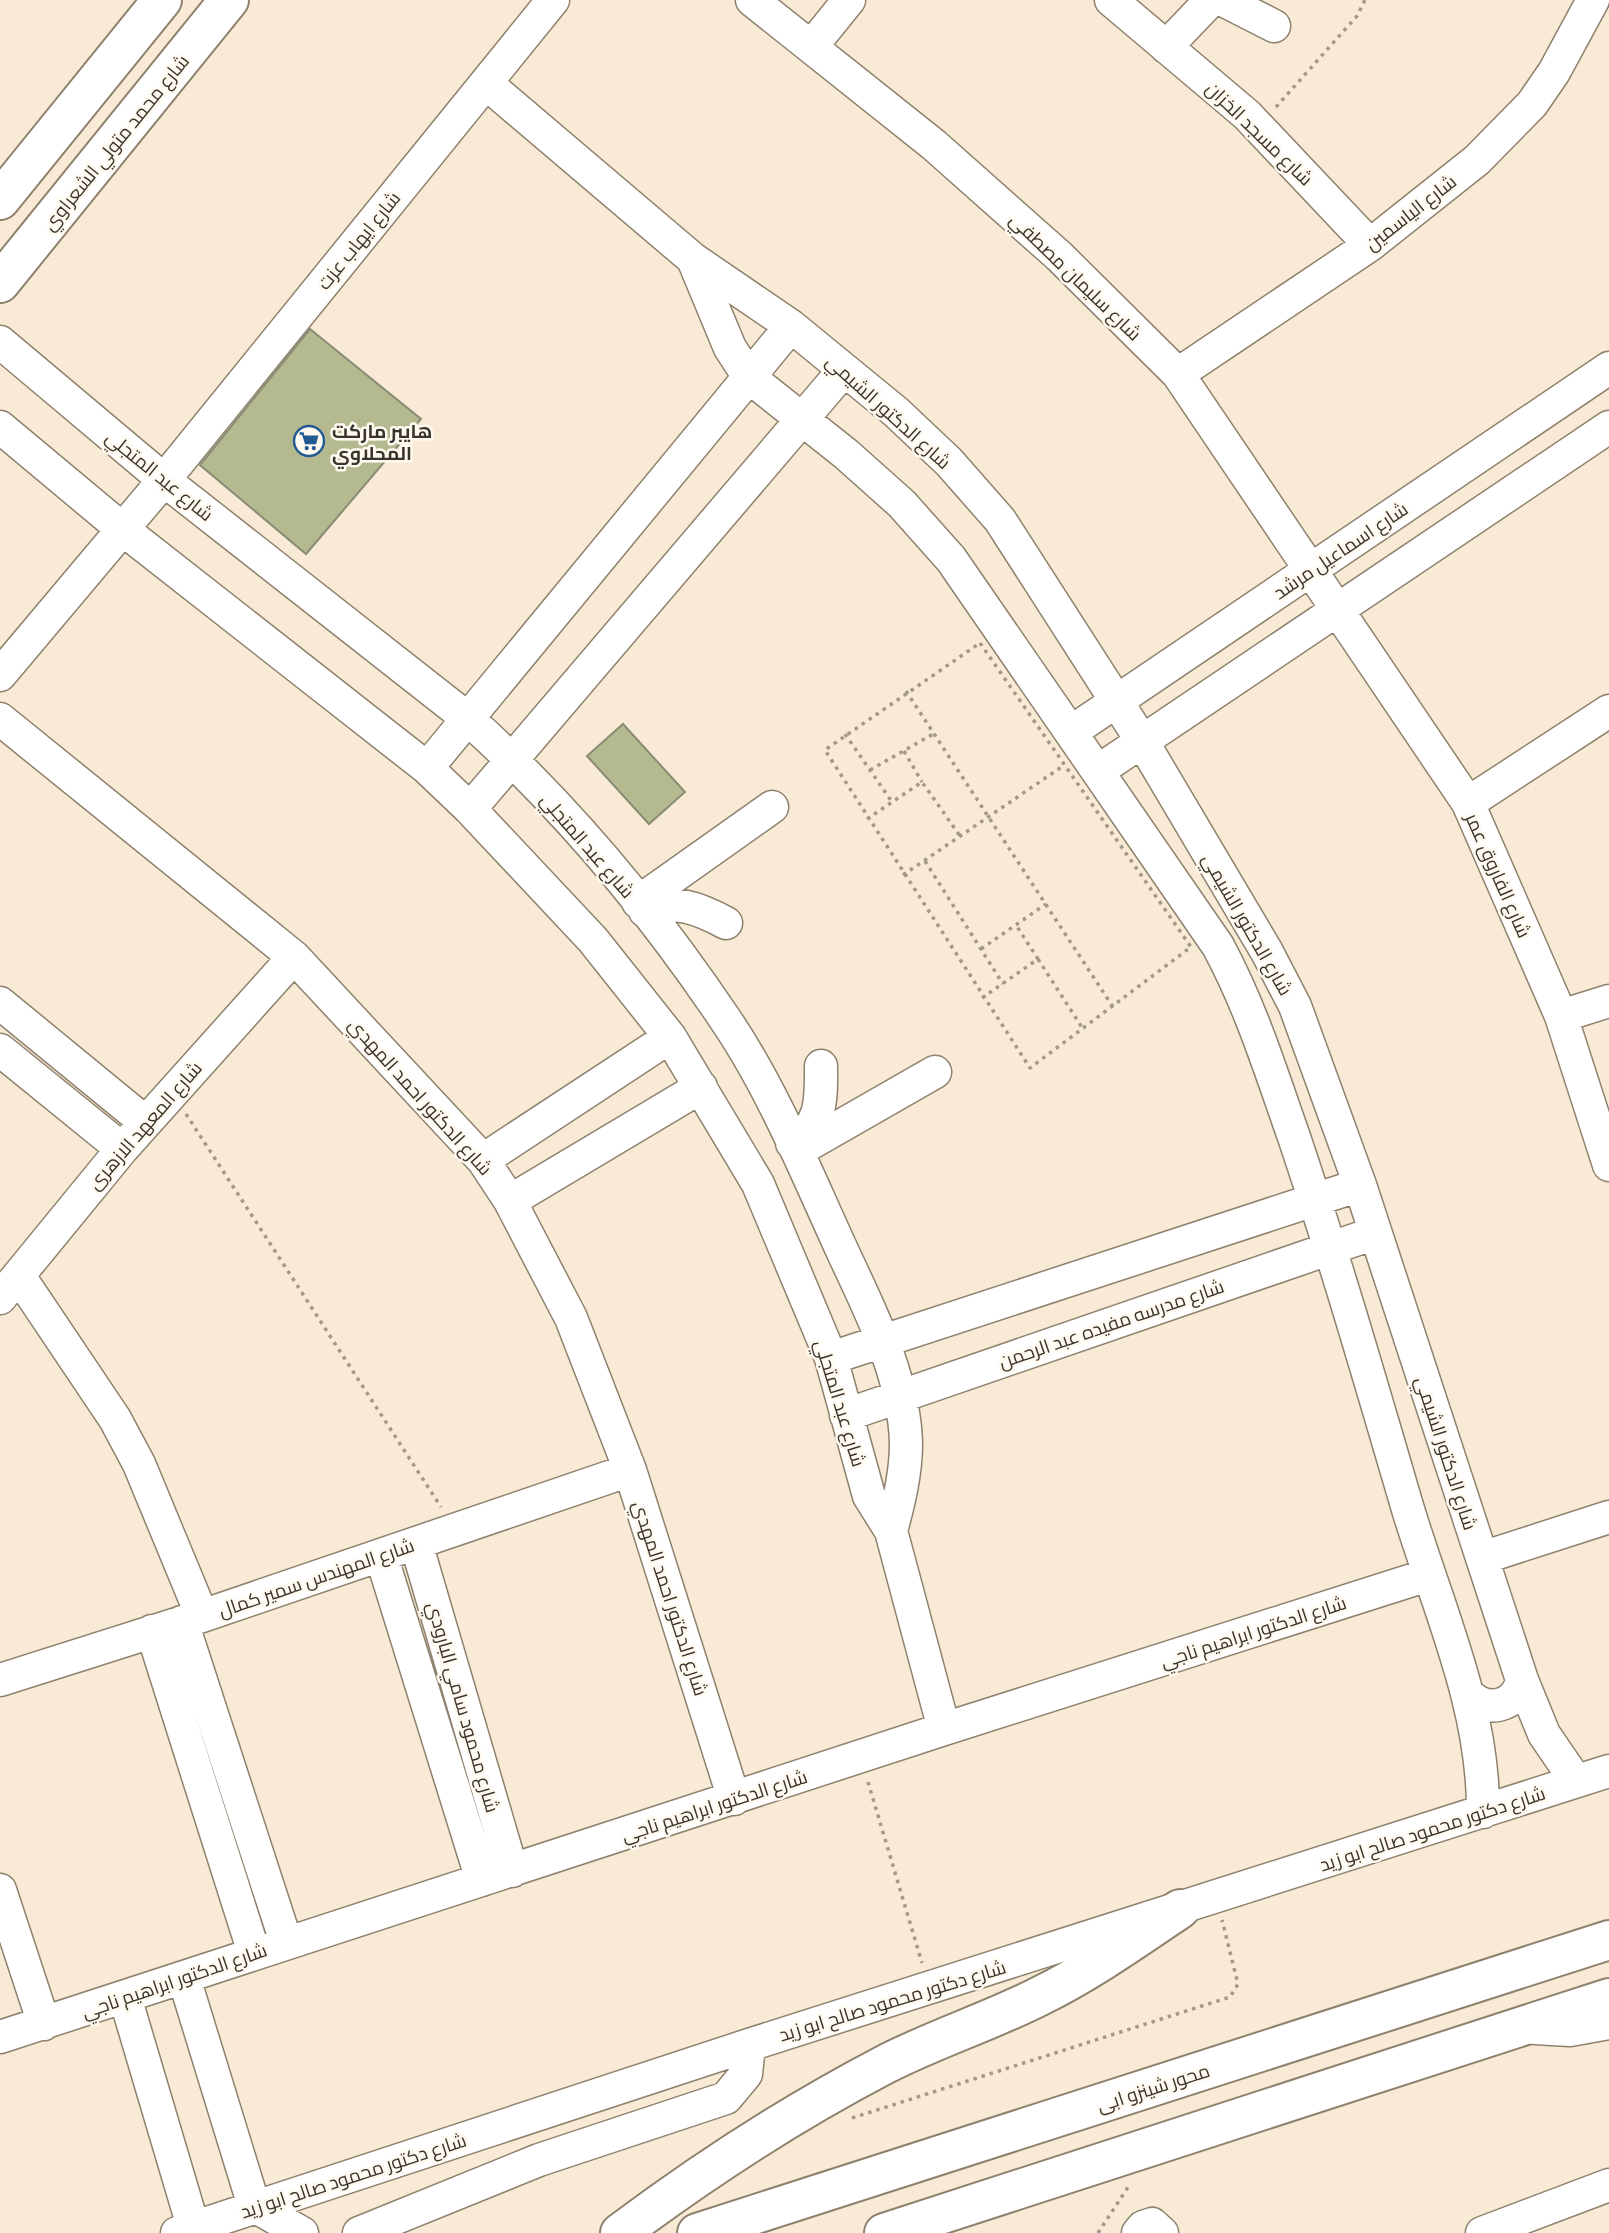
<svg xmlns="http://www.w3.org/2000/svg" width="1609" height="2233" font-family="Barlow,Cairo,sans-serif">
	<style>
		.building { fill: #b5b990; stroke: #898c75; stroke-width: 2 }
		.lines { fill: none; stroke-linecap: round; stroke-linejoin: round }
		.minor-casing { stroke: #8e816d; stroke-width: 35 }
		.major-casing { stroke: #8e816d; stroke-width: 42 }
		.path { stroke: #a39989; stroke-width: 3.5; stroke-dasharray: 3.5 5; stroke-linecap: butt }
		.minor { stroke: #fff; stroke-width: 32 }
		.major { stroke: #fff; stroke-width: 38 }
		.labels { text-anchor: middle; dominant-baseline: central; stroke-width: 5; stroke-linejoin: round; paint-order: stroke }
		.street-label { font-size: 19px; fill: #3a352c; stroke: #fff9f0 }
		.poi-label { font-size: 19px; font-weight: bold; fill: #3a352c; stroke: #fff9f0; text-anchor: start }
	</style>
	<rect width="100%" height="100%" fill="#f9ead5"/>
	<path class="building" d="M310,329L421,419L306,554L200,465Z
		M623,724L685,792L649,824L587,756Z"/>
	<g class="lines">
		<g class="minor-casing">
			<path id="minor" d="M752,0L934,145L1059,256L1178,374L1468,803L1561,1016L1609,1165
				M1111,0L1247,115L1370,245
				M1223,0L1274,26
				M811,47L849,0
				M1166,47L1211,0
				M486,83L693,259L791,326L896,412L949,462L1000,520L1142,741L1267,952L1295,1006L1360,1185L1522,1680L1544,1734L1576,1781
				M693,259L730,348L749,377L846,454L902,504L951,559L1218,946C1251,1007 1271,1072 1294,1137C1335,1259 1371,1383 1407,1506C1437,1606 1484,1706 1483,1812
				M0,342L164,480L467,718C565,806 654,913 727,1022C773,1090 807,1174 841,1248C869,1309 904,1374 906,1443C906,1473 899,1502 891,1531
				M1178,374L1370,245L1477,160L1532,104L1554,72L1593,0
				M0,427L121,528L427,768L470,809L593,940L670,1037L758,1184L831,1358L869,1496L891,1531L944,1729
				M0,675L164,480L553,0
				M0,719L294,957L483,1160L510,1201L571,1318L630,1470L734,1799
				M1071,732L1609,368
				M427,768L791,326
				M1098,771L1609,427
				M1468,803L1609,711
				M470,809L844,370
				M638,902L772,807
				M645,911C676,899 698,908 726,923
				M0,1003L145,1122
				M1561,1016L1609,1001
				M0,1050L122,1149
				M792,1143C823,1125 821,1098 821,1066
				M797,1151L935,1072
				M483,1160L670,1037
				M510,1201L701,1087
				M19,1276L115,1419L139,1464L202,1616
				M0,1298L122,1149L294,957
				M831,1358L1360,1185
				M846,1415L1375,1233
				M416,1543L512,1871
				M381,1555L482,1880
				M1482,1558L1609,1517
				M182,1622L286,1942
				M152,1631L254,1953
				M0,1680L202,1616L630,1470
				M1468,1694C1487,1714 1516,1707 1522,1680
				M0,1890L44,2024
				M184,1978L254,2206L302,2233
				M125,1997L195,2233
				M1535,2028L1570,2030L1609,2023
				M0,2037L944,1729L1428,1575
				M177,2233L749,2045L1609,1771
				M359,2233L539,2160L726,2098L746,2074L749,2045
				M1138,2233L1143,2227L1152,2224L1162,2233
				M1482,2233L1609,2185"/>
		</g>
		<g class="major-casing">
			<path id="major" d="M0,200L162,0
				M0,283L229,0
				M620,2233C703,2171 792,2113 884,2065C934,2039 989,2022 1040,1996C1089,1972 1134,1940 1180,1909
				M697,2233L1609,1940
				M884,2233L1609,1998"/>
		</g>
		<path class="path" d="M1276,107L1357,16L1365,0
			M980,643L1191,947L1030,1068L825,750Z
			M906,691L1113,1007
			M845,734L892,802
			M904,751L922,782
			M870,770L935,733
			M867,819L922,782L960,836
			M925,861L1003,984
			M903,875L1063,766
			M981,949L1046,904
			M1038,959L1083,1029
			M982,998L1038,959L1016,925
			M186,1114L441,1507
			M868,1782L922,1963
			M852,2118L1230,1997L1238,1984L1222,1920
			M1098,2233L1130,2184"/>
		<use href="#minor" class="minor"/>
		<use href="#major" class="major"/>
	</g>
	<defs>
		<g id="supermarket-ring" transform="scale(1.575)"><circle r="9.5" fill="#fff9f0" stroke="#215a91" stroke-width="1.5"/><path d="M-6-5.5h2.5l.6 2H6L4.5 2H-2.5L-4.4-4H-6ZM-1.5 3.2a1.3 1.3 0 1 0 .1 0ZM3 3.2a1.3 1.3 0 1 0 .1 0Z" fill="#215a91"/></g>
	</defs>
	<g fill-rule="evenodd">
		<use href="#supermarket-ring" x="309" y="441"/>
	</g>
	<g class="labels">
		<g class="street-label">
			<text transform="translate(1260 133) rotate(44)">شارع مسجد الخزان</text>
			<text transform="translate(115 142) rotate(-51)">شارع محمد متولي الشعراوي</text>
			<text transform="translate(1410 212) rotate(-38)">شارع الياسمين</text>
			<text transform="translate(358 240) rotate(-51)">شارع ايهاب عزت</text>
			<text transform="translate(1076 276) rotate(44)">شارع سليمان مصطفي</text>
			<text transform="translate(889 411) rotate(42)">شارع الدكتور الشيمي</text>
			<text transform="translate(160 475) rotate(39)">شارع عبد المتجلي</text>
			<text transform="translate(1340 550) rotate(-34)">شارع اسماعيل مرشد</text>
			<text transform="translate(588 845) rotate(49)">شارع عبد المتجلي</text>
			<text transform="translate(1499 875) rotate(66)">شارع الفاروق عمر</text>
			<text transform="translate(1248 924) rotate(60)">شارع الدكتور الشيمي</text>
			<text transform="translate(421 1096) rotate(48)">شارع الدكتور احمد المهدي</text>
			<text transform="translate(144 1125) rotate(-49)">شارع المعهد الازهرى</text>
			<text transform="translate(1111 1323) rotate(-19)">شارع مدرسه مفيده عبد الرحمن</text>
			<text transform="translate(841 1403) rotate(73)">شارع عبد المتجلي</text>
			<text transform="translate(1447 1453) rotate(72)">شارع الدكتور الشيمي</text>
			<text transform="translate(316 1577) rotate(-19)">شارع المهندس سمير كمال</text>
			<text transform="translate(671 1598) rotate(72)">شارع الدكتور احمد المهدي</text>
			<text transform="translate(1253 1631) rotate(-18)">شارع الدكتور ابراهيم ناجي</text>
			<text transform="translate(464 1707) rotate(74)">شارع محمود سامي البارودي</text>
			<text transform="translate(714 1805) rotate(-18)">شارع الدكتور ابراهيم ناجي</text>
			<text transform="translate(1432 1828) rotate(-18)">شارع دكتور محمود صالح ابو زيد</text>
			<text transform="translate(174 1980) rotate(-19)">شارع الدكتور ابراهيم ناجي</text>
			<text transform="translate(892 2000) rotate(-17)">شارع دكتور محمود صالح ابو زيد</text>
			<text transform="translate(1153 2087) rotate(-18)">محور شينزو ابى</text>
			<text transform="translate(353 2175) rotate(-18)">شارع دكتور محمود صالح ابو زيد</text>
		</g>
		<g class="poi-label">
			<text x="332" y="430">هايبر ماركت<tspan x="332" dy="22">المحلاوي</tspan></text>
		</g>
	</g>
</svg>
